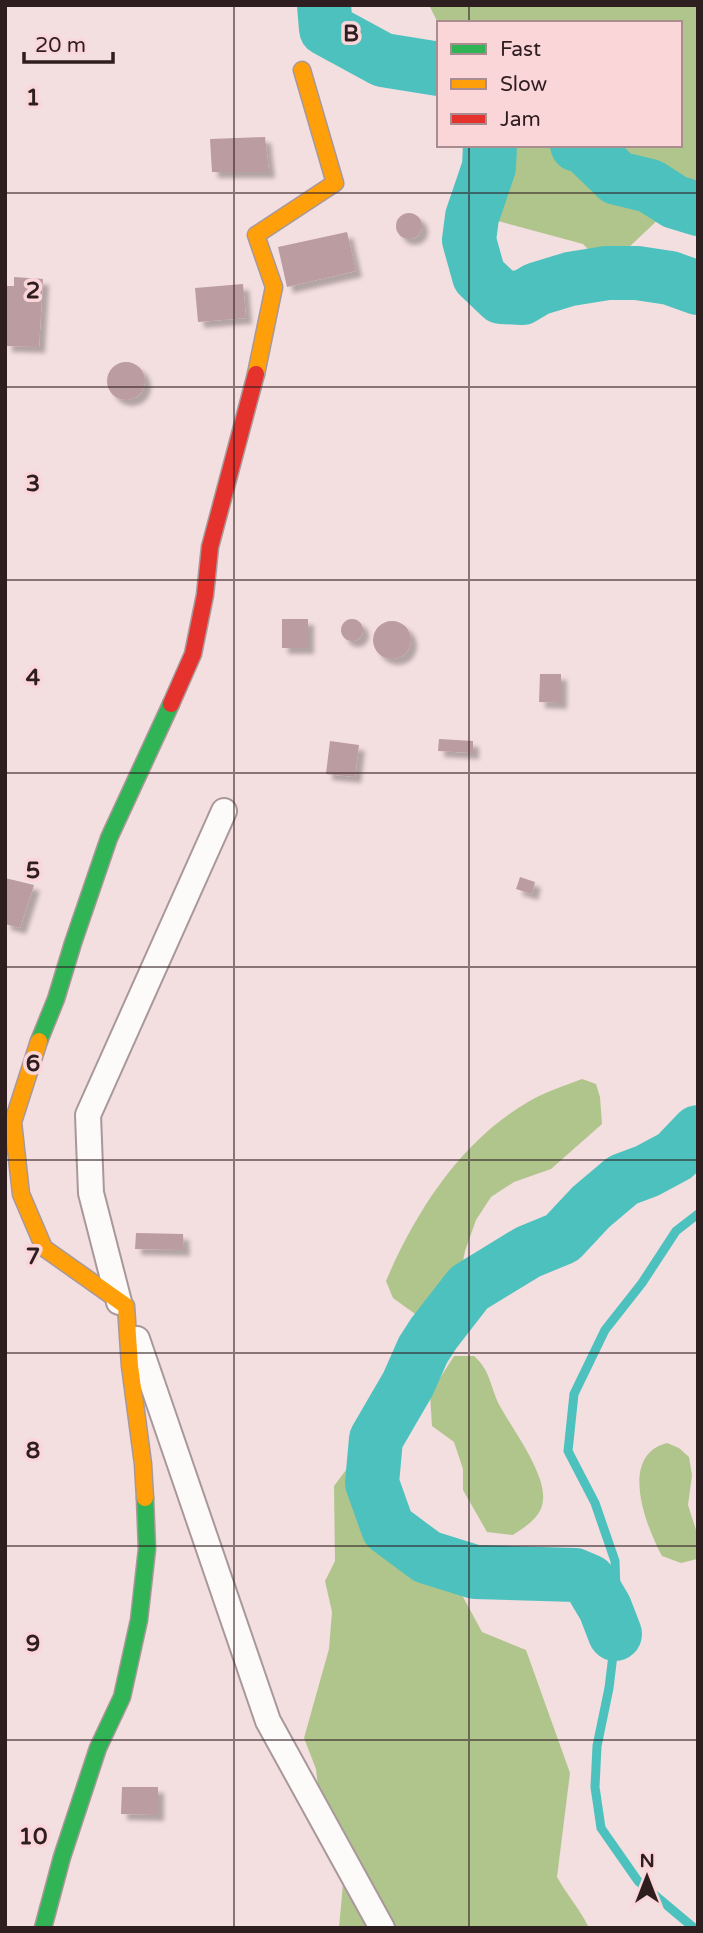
<svg xmlns="http://www.w3.org/2000/svg" width="703" height="1933" font-family="'Varela Round',sans-serif">
	<style>
		.forest { fill: #b0c58c }
		.lines { fill: none; stroke-linecap: round; stroke-linejoin: round }
		.stream { stroke: #4cc1be; stroke-width: 9 }
		.river { stroke: #4cc1be; stroke-width: 54 }
		.building { fill: #bb9ca1; filter: url(#shadow) }
		.street-casing { stroke: #a9989a; stroke-width: 28 }
		.fast-casing { stroke: #a9989a; stroke-width: 19 }
		.slow-casing { stroke: #a9989a; stroke-width: 19 }
		.jam-casing { stroke: #a9989a; stroke-width: 19 }
		.street { stroke: #fdfafa; stroke-width: 24 }
		.fast { stroke: #30b455; stroke-width: 16 }
		.slow { stroke: #ff9f0a; stroke-width: 16 }
		.jam { stroke: #e5322d; stroke-width: 16 }
		.grid { fill: none; stroke: #2f1e20; stroke-width: 2; stroke-opacity: 0.55 }
		.grid-label { font-size: 23px; text-anchor: middle; font-weight: bold; fill: #2f1e20; stroke: #fbd6d9; stroke-width: 7; stroke-linejoin: round; paint-order: stroke }
	</style>
	<defs>
		<filter id="shadow"><feDropShadow dx="6" dy="6" stdDeviation="2" flood-color="#0004"/></filter>
	</defs>
	<rect width="100%" height="100%" fill="#f3dee0"/>
	<path class="forest" d="M429,5H698V182L627,249L597,258L583,244L498,221L483,200L474,170L485,145H680V23H439V25Z
		M582,1079L596,1084L600,1097L602,1124L551,1169L514,1182L491,1197L476,1220L465,1251L460,1277L452,1300L441,1314L418,1316L393,1298L386,1281C416,1211 461,1141 528,1102C544,1092 564,1086 582,1079Z
		M454,1356H474C492,1372 490,1389 501,1408C513,1430 546,1474 543,1500C542,1517 526,1526 513,1535L487,1532L463,1490V1469L454,1442L432,1426L430,1394Z
		M667,1443L679,1448L689,1457L692,1475L688,1505L698,1536V1556L697,1559L681,1563L662,1556C646,1526 618,1456 667,1443Z
		M366,1458L383,1471L402,1509L417,1533L441,1556L482,1632L526,1650L570,1773L557,1877C567,1895 580,1909 589,1928H339L343,1884L326,1855L316,1769L304,1738L329,1649L332,1612L325,1581L335,1561L334,1486L352,1462Z"/>
	<g class="lines">
		<path class="stream" d="M694,1928L638,1881L601,1828L595,1787L597,1746L609,1688L617,1622L615,1561L595,1503L568,1451L574,1394L605,1330L642,1283L676,1231L698,1214"/>
		<path class="river" d="M324,5L326,29L383,60L439,69
			M490,145L489,167L472,217L469,240L479,276L501,297L522,298L537,289L570,279L607,273H637L670,278L698,288
			M577,145L585,147L617,178L650,186L675,202L698,209
			M615,1634L605,1608L589,1581L575,1575L475,1572L427,1557L388,1528L372,1483L376,1439L408,1384L423,1350L434,1333L469,1288L528,1252L562,1238L591,1207L623,1180L647,1171L675,1156L698,1132"/>
	</g>
	<path class="building" d="M265,137L269,172H212L210,139Z
		M396 226a13 13 0 1 1 26 0a13 13 0 1 1-26 0Z
		M347,232L356,271L287,287L278,247Z
		M14,277L43,279L39,347L6,346L7,286H14Z
		M243,284L246,318L198,322L195,288Z
		M107 381a19 19 0 1 1 38 0a19 19 0 1 1-38 0Z
		M341 630a11 11 0 1 1 22 0a11 11 0 1 1-22 0Z
		M282,619H308V648H282Z
		M373 640a19 19 0 1 1 38 0a19 19 0 1 1-38 0Z
		M540,674H561V703L539,702Z
		M439,739L473,741V753L438,751Z
		M330,741L359,745L355,777L326,774Z
		M520,877L535,882L532,894L516,889Z
		M5,878L34,885L20,928L5,924Z
		M136,1233L183,1234L184,1250L135,1249Z
		M122,1787H158V1815L121,1814Z"/>
	<g class="lines">
		<g class="street-casing">
			<path id="street" d="M119,1302L91,1193L88,1115L224,811
				M137,1339L268,1721L382,1928"/>
		</g>
		<g class="fast-casing">
			<path id="fast" d="M39,1041L56,999L73,943L109,838L171,704
				M43,1928L62,1857L98,1748L122,1697L139,1620L147,1549L145,1498"/>
		</g>
		<g class="slow-casing">
			<path id="slow" d="M256,374L274,287L256,235L335,183L302,70
				M39,1041L13,1122L21,1194L44,1248L126,1306L130,1366L143,1464L145,1498"/>
		</g>
		<g class="jam-casing">
			<path id="jam" d="M171,704L193,654L205,595L210,547L256,374"/>
		</g>
		<use href="#street" class="street"/>
		<use href="#fast" class="fast"/>
		<use href="#slow" class="slow"/>
		<use href="#jam" class="jam"/>
	</g>
	<path class="grid" d="M234,5V1928M469,5V23M469,145V1928M5,193H698M5,387H698M5,580H698M5,773H698M5,967H698M5,1160H698M5,1353H698M5,1546H698M5,1740H698"/>
	<g class="grid-label">
		<text x="351" y="41">B</text>
		<text x="33" y="105">1</text>
		<text x="33" y="298">2</text>
		<text x="33" y="491">3</text>
		<text x="33" y="685">4</text>
		<text x="33" y="878">5</text>
		<text x="33" y="1071">6</text>
		<text x="33" y="1264">7</text>
		<text x="33" y="1458">8</text>
		<text x="33" y="1651">9</text>
		<text x="33" y="1844">10</text>
	</g>
	<rect width="703" height="1933" fill="none" stroke="#2f1e20" stroke-width="14"/>
	<rect x="437" y="21" width="245" height="126" fill="#fbd6d9" stroke="#a98c8f" stroke-width="2"/>
	<rect x="451" y="44" width="35" height="10" fill="#30b455" stroke="#a98c8f" stroke-width="2"/>
	<text x="500" y="56" font-size="21" fill="#2f1e20">Fast</text>
	<rect x="451" y="79" width="35" height="10" fill="#ff9f0a" stroke="#a98c8f" stroke-width="2"/>
	<text x="500" y="91" font-size="21" fill="#2f1e20">Slow</text>
	<rect x="451" y="114" width="35" height="10" fill="#e5322d" stroke="#a98c8f" stroke-width="2"/>
	<text x="500" y="126" font-size="21" fill="#2f1e20">Jam</text>
	<g transform="translate(647 1877)" stroke="#fbd6d9" stroke-width="5" paint-order="stroke">
	<path d="M0-5L12 26L0 18L-12 26Z" fill="#2f1e20"/>
	<text y="-10" font-size="19" font-weight="bold" text-anchor="middle" fill="#2f1e20">N</text>
	</g>
	<path d="M24 52v10h89v-10" fill="none" stroke="#2f1e20" stroke-width="3.5"/>
	<text x="35" y="52" font-size="21" fill="#2f1e20" stroke="#fbd6d9" stroke-width="5" paint-order="stroke">20 m</text>
</svg>
